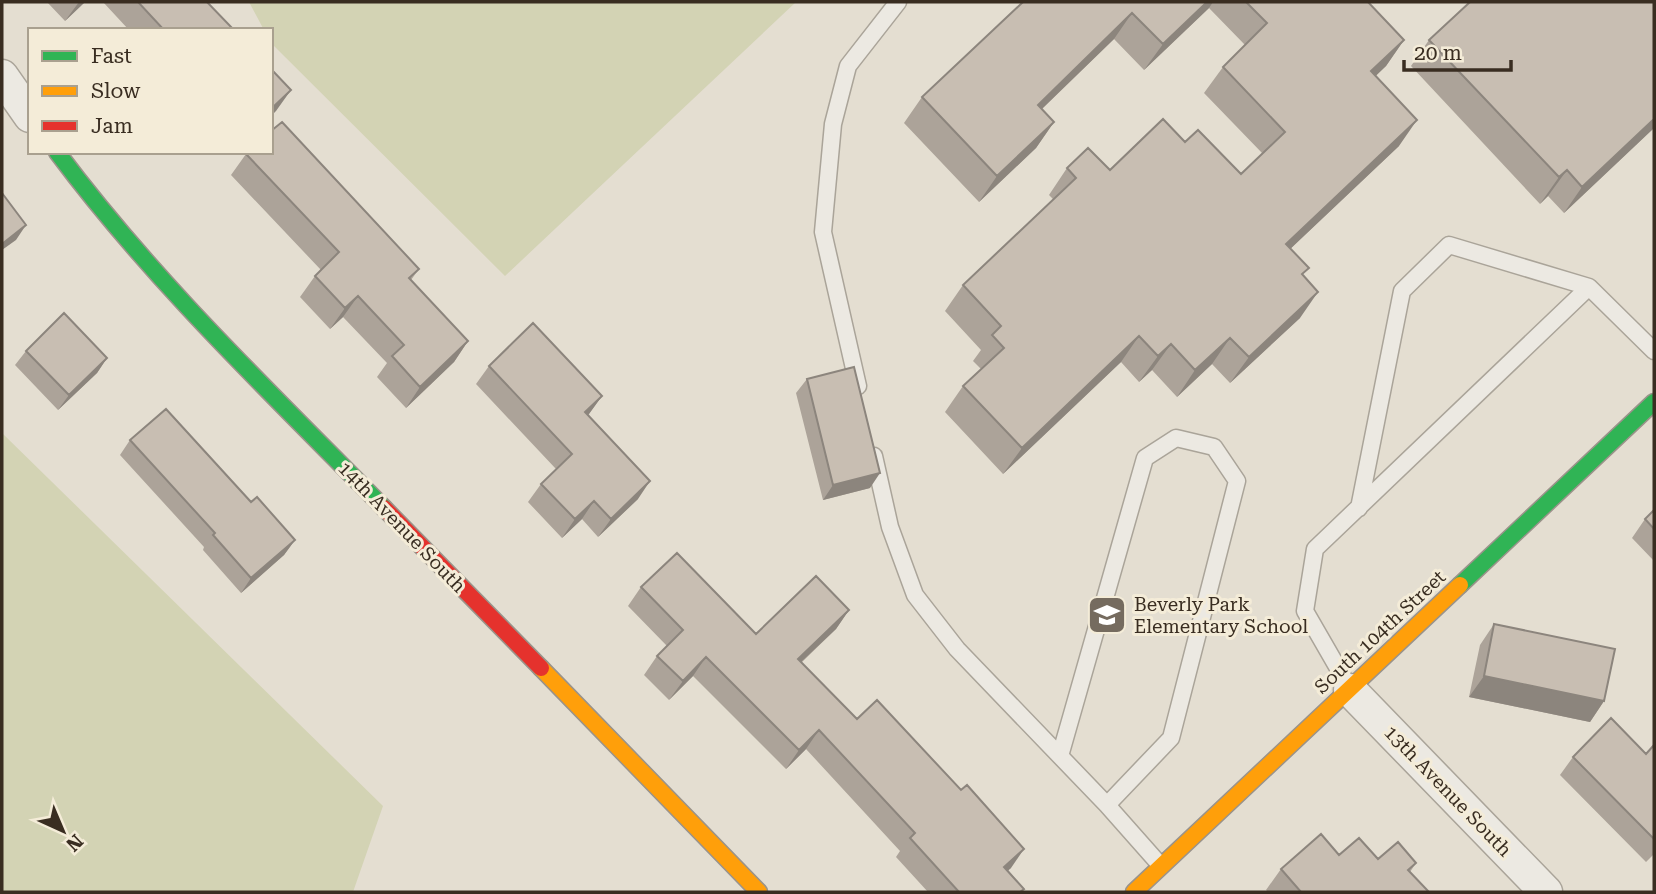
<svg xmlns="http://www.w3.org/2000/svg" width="1656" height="894" font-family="'Roboto Serif',serif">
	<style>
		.green { fill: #d3d3b4 }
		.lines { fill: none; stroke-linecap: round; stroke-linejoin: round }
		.lane-casing { stroke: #aaa499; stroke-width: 19 }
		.street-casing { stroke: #aaa499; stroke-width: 35 }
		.fast-casing { stroke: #9a938a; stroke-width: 19 }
		.slow-casing { stroke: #9a938a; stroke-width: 19 }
		.jam-casing { stroke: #9a938a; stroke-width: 19 }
		.lane { stroke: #ece9e2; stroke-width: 16 }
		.street { stroke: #ece9e2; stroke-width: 32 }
		.fast { stroke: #30b455; stroke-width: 16 }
		.slow { stroke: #ff9f0a; stroke-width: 16 }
		.jam { stroke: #e5322d; stroke-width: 16 }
		.wall { fill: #aca399 }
		.shaded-wall { fill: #8c857d }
		.building { fill: #c8beb2; stroke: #8c857d; stroke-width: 2 }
		.labels { text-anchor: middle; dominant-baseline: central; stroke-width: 6; stroke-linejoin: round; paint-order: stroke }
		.street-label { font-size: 19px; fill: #392d21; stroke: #f4ecd8 }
		.poi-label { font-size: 19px; fill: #392d21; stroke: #f4ecd8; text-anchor: start }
	</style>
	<rect width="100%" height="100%" fill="#e4ded1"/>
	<path class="green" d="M249,2H796L505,276L271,43V30H264Z
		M2,433L383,806L353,892H2Z"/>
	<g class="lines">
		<g class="lane-casing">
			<path id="lane" d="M858,386L823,232L833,124L848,66L898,2
				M874,456L890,527L915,595L957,649L1107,805L1161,866
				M1359,508L1402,291L1449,245L1589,287
				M1350,689L1305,611L1315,549L1589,287L1654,351
				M1060,756L1145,458L1176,438L1214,447L1237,481L1171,738L1107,805"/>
		</g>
		<g class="street-casing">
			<path id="street" d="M2,76L30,116
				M1350,690L1546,892"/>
		</g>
		<g class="fast-casing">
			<path id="fast" d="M57,152C154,282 271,393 384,508
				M1460,585L1654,402"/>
		</g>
		<g class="slow-casing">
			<path id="slow" d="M541,668L759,892
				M1134,892L1460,585"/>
		</g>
		<g class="jam-casing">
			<path id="jam" d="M384,508L541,668"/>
		</g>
		<use href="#lane" class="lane"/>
		<use href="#street" class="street"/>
		<use href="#fast" class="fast"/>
		<use href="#slow" class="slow"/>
		<use href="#jam" class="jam"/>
	</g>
	<path class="wall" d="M47,2H85L65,21Z
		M103,2H207L234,30H129Z
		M1023,2H1368L1404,40L1386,66L1375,76L1399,146L1290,249L1303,276L1300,318L1230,383L1212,364L1177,397L1152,370L1139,382L1121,362L1003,474L945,412L963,386L981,369L973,361L981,350L945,311L963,285L1054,200L1049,195L1067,168L1110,170L1185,142L1241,174L1263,154L1204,93L1223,67L1245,45L1209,8L1144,70L1114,39L1042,109L1054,122L1036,148L979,202L904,123L922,97Z
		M1654,2V128L1564,213L1548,196L1540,204L1411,66L1429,40Z
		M246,154L419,269L411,280L468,341L454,362L406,408L377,377L387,363L343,317L330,329L300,297L315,276L321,270L231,175Z
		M26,351L107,358L97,373L58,410L15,365Z
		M489,366L602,396L588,415L638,499L598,537L582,519L562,538L528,502L541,484L556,469L476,384Z
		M807,379L870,488L823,500L796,393Z
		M130,440L251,502L295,540L284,555L241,593L203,550L204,547L120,455Z
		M1654,510V561L1632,538L1645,519Z
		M641,587L756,634L849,610L836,629L801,663L857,719L1011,868L1008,870L1024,889L1021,892H928L896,857L900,851L806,749L786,769L693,676L669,700L644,675L657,656L667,646L628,606Z
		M1494,624L1604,701L1590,722L1469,697L1480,645Z
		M1654,745V856L1653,855L1646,862L1560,775L1573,757L1646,754Z
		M1378,859L1416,863L1410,872L1429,892H1268L1266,890L1281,869Z"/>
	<path class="shaded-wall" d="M79,2H85L65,21Z
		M1207,2H1213L1209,8L1144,70L1163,44Z
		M1132,13L1114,39L1019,131L1038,105Z
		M1404,40L1386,66L1353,98L1371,71Z
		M291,90L276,111L271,116V109Z
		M1654,119V128L1564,213L1582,187Z
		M1417,120L1399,146L1268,270L1286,244Z
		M1054,122L1036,148L979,202L997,176Z
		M1567,170L1548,196L1540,204L1559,177Z
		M26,225L16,240L2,250V244Z
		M1318,292L1300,318L1230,383L1249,357Z
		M358,296L343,317L330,329L345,308Z
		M1139,336L1121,362L1003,474L1022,448Z
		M1230,338L1212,364L1177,397L1195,370Z
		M468,341L454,362L406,408L420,387Z
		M1171,344L1152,370L1139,382L1158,356Z
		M107,358L97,373L58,410L69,395Z
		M602,396L589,414L572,431L585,412Z
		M880,473L870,488L823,500L833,485Z
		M650,481L638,499L598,537L611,519Z
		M594,501L582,519L562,538L575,519Z
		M295,540L284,555L241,593L251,578Z
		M849,610L836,629L784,678L798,659Z
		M706,657L693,676L669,700L683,681Z
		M1484,676L1604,701L1590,722L1469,697Z
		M819,730L806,749L786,769L799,750Z
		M1024,849L1011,868L991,886L1004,867Z"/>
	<path class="building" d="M138,2H207L234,30H164Z
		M1023,2H1207L1163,44L1132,13L1038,105L1054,122L997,176L922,97Z
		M1246,2H1368L1404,40L1371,71L1417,120L1286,244L1309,268L1302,274L1318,292L1249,357L1230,338L1195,370L1171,344L1158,356L1139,336L1022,448L963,386L1004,348L992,335L1001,326L963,285L1076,178L1067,168L1088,148L1110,170L1163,119L1185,142L1198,130L1241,174L1285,132L1223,67L1267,23Z
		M1470,2H1654V119L1582,187L1567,170L1559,177L1429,40Z
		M271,69L291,90L271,109Z
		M282,122L419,269L409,278L468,341L420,387L392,356L404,345L358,296L345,308L315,276L339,252L246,154L248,152H271V131Z
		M2,193L26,225L2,244Z
		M64,313L107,358L69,395L26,351Z
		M533,323L602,396L585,412L650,481L611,519L594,501L575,519L541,484L572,454L489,366Z
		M854,367L880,473L833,485L807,379Z
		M166,409L251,502L257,497L295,540L251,578L213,535L215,533L130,440Z
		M1654,510V529L1645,519Z
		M677,553L756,634L816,576L849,610L798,659L857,719L877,700L961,790L967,785L1024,849L1004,867L1024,889L1020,892H959L910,838L915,833L819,730L799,750L706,657L683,681L657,656L683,630L641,587Z
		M1494,624L1615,649L1604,701L1484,676Z
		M1611,718L1646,754L1654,745V839L1573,757Z
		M1321,834L1339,855L1359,838L1378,859L1398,842L1416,863L1408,870L1429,892H1301L1281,869Z"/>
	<defs>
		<g id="school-square" transform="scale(2.0125)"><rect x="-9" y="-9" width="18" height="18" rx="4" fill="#756b5f" stroke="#f4ecd8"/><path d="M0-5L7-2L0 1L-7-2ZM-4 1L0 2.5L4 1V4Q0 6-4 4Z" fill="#fff"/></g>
	</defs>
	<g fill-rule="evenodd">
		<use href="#school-square" x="1107" y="615"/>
	</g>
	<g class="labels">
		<g class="street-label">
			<text transform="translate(402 527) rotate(46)">14th Avenue South</text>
			<text transform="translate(1380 632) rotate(-43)">South 104th Street</text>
			<text transform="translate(1448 791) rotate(46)">13th Avenue South</text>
		</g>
		<g class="poi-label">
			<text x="1134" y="604">Beverly Park<tspan x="1134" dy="22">Elementary School</tspan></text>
		</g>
	</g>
	<rect width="1656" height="894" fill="none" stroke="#392d21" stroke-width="7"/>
	<rect x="28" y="28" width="245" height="126" fill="#f4ecd8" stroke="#a9a08f" stroke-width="2"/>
	<rect x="42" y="51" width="35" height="10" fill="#30b455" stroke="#a9a08f" stroke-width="2"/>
	<text x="91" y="63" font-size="21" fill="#392d21">Fast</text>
	<rect x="42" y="86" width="35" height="10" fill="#ff9f0a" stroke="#a9a08f" stroke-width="2"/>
	<text x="91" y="98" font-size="21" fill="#392d21">Slow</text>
	<rect x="42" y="121" width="35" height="10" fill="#e5322d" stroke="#a9a08f" stroke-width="2"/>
	<text x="91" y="133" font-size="21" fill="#392d21">Jam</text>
	<g transform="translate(63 831) rotate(136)" stroke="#f4ecd8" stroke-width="5" paint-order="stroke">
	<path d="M0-5L12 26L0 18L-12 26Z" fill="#392d21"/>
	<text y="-10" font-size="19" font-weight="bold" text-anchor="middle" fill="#392d21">N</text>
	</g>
	<path d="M1404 60v10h107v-10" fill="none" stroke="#392d21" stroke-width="3.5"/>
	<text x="1414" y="60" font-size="21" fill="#392d21" stroke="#f4ecd8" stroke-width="5" paint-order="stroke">20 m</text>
</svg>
